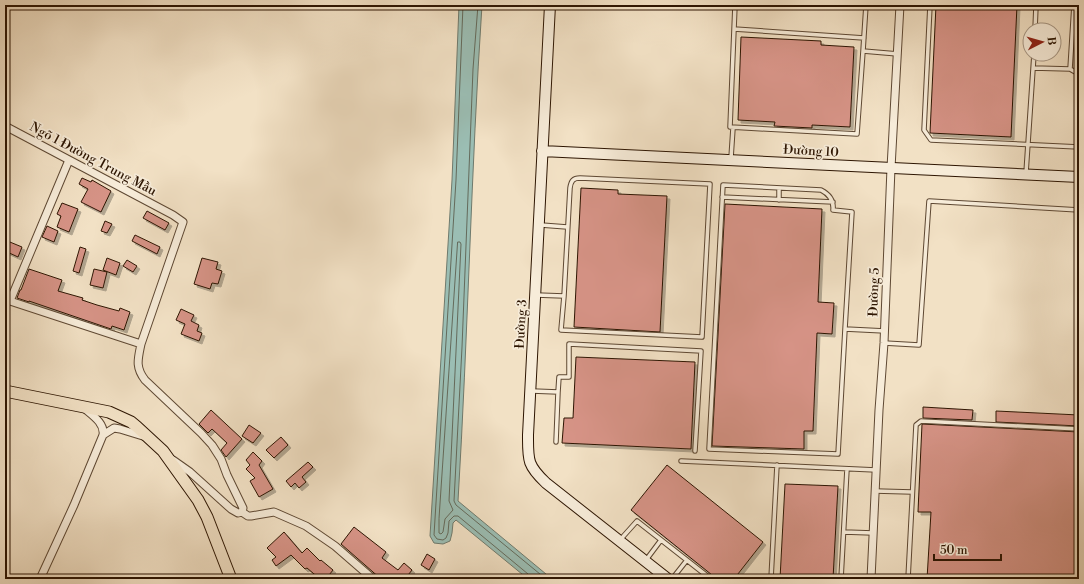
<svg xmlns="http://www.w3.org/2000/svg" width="1084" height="584" font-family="'Libre Bodoni',serif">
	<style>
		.water { fill: #9bbeb4; stroke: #6f7a6d }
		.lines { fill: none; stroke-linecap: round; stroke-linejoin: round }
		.shore { stroke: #646a5b; stroke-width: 1 }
		.building { fill: #d69386; stroke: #2d1502; filter: url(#shadow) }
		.lane-casing { stroke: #5e4833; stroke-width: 5.5 }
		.street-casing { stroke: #5e4833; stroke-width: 9 }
		.secondary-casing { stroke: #2d1502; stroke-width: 12 }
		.primary-casing { stroke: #2d1502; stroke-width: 13 }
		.lane { stroke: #f7ecd9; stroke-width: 3.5 }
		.street { stroke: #f7ecd9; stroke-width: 7 }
		.secondary { stroke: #f7ecd9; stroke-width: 10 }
		.primary { stroke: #f2e1c5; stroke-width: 11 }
		.labels { text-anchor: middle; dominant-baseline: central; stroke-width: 3.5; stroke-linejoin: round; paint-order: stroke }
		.street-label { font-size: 13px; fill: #2d1502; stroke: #f7ecd9 }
	</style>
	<defs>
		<filter id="shadow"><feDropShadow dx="3" dy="3" stdDeviation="0" flood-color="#0004"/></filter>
	</defs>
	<rect width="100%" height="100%" fill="#f2e1c5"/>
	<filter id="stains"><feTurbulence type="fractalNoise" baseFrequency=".005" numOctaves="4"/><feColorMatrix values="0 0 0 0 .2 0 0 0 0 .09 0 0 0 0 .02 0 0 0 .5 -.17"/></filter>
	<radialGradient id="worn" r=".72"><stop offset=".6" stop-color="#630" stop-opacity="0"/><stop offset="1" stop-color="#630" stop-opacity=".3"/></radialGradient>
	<path class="water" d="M459,5H482C471,170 468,336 458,501L552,579H528L456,520L453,523L452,533L450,541L443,544L434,543L430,536L452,180Z"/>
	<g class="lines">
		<path class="shore" d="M463,5L456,180L434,535L437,539L443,540L446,538L448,533L449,521L454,516H458L528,574L530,579
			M478,5L473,69L462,347L454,501L456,505L546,579
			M458,242H460L461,244L449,501L453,510L445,519L443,532L441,534L439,533V519Z"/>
	</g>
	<path class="building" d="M936,5H1017L1011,137L930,133Z
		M741,37L821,41V45L854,47L850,127L812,125V128L774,126L775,122L738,120Z
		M82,178L91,182L92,180L111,191L101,212L81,202L88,189L79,184Z
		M581,188L618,190V194L667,196L660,332L574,327Z
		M62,203L78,209L69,232L57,227L61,216L57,214Z
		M725,204L822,209L818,302L834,303L832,334L817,333L813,431H804V449L712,446Z
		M147,211L169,223L165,230L143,218Z
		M105,221L112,224L107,233L101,231Z
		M47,226L58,231L54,242L42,237Z
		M135,235L160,247L157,254L132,241Z
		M5,240L22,247L18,257L5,251Z
		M80,247L86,249L79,273L73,271Z
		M107,258L120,263L116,275L103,270Z
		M202,258L218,262L216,269L222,271L218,284L212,283L210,289L194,284Z
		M127,260L137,266L133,272L123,266Z
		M29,269L62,280L58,291L83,298L82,300L97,305L119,311L120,308L130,312L124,330L112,326L111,329L29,301V302L17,298L20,290H21Z
		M94,269L107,272L103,288L90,285Z
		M181,309L194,315L191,321L199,325L197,331L202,333L199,341L181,334L185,324L176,320Z
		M576,357L695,362L691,449L562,443L564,418H573Z
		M923,407L973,410L972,420L923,418Z
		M211,410L242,439L226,457L221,450L227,443L212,429L208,433L199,424Z
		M996,411L1079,415V426L996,422Z
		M922,424L1079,432V579H927L931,512H918Z
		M249,425L261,433L253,443L242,436Z
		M281,437L288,445L274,458L266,450Z
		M253,452L262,461L259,465L273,489L259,497L250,481L255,478L246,469L250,465L246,460Z
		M308,462L313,467L302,477L306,482L299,488L295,483L291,487L286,481Z
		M667,465L763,542L734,579H717L631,510Z
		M785,484L838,486L833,579H780Z
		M354,527L386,552L382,558L398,570L404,563L412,570L405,579H381L341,544Z
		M284,532L302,553L307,548L320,561L321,560L333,570L326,579H320L307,568L305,569L291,555L276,566L272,560L276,557L267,548Z
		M427,554L435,559L429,570L421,565Z"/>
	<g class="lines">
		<g class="lane-casing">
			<path id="lane" d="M735,5L730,127L857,134L863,51
				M866,5L863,51L898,54
				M930,5L924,130L931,140L1079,147
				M734,29L864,38
				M1035,30L1036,5
				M1033,68L1070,69L1079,74
				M1070,69L1074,5
				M731,158L733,128
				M1026,173L1034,54
				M722,197L833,202
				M779,200V188
				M541,225L567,227
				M536,295L564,296L561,330L702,337L710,184L580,178C573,178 571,181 570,188L564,296
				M845,329L838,454L709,449L723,185L821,190C829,194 834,200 833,210L852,212L845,329L885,331
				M884,343L919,345L929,201L1079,210
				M532,391L558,392L556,442
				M558,392L559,377H569V344L701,351L695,451
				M681,461L876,470
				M875,491L912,492
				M844,532L873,533
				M620,540L637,521L711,579
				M646,560L661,540
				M672,579L687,560
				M771,579L777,465
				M841,579L847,469
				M908,579L916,425L921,421L1079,429"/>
		</g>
		<g class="street-casing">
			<path id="street" d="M5,126L173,215L183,222L141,344C138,359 135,367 145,380L201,433L212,445L221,459L227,475L243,508L242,512L238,513L231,509L190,472L173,460
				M69,160L10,301L141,344
				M103,435L114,428L120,429L146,437
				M242,512L248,516H251L274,512L306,526L335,546L373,579
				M40,579L74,505L103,435C105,423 92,415 84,408
				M871,579L879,410L884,343L891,168L900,5"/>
		</g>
		<g class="secondary-casing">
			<path id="secondary" d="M550,5L528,435C528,460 527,465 546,483L668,579
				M542,151L1079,177"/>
		</g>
		<g class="primary-casing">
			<path id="primary" d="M5,391L109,412L131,422L137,427L163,451L198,500L207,517L231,579"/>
		</g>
		<use href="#lane" class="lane"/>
		<use href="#street" class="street"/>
		<use href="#secondary" class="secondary"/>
		<use href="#primary" class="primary"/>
	</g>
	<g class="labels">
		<g class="street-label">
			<text transform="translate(811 151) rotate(3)">Đường 10</text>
			<text transform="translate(93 159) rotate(28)">Ngõ 1 Đường Trung Mầu</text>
			<text transform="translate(874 292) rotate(-88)">Đường 5</text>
			<text transform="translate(521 324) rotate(-87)">Đường 3</text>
		</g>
	</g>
	<rect width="1084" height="584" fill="none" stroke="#f2e1c5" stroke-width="20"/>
	<rect x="6" y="6" width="1072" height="572" fill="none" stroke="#2d1502" stroke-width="2"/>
	<rect x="10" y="10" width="1064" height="564" fill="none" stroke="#2d1502"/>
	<g transform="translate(1042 42) rotate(84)"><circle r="19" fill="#f7ecd9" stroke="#a69683"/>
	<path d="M0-3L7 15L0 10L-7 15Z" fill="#8f2418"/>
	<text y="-6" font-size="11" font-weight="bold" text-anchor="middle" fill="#2d1502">B</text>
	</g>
	<path d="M934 554v6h67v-6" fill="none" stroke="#2d1502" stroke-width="2"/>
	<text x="940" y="554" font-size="12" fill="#2d1502" stroke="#f7ecd9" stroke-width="3" paint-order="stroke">50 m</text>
	<rect width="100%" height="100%" filter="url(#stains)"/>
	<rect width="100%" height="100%" fill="url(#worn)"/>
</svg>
